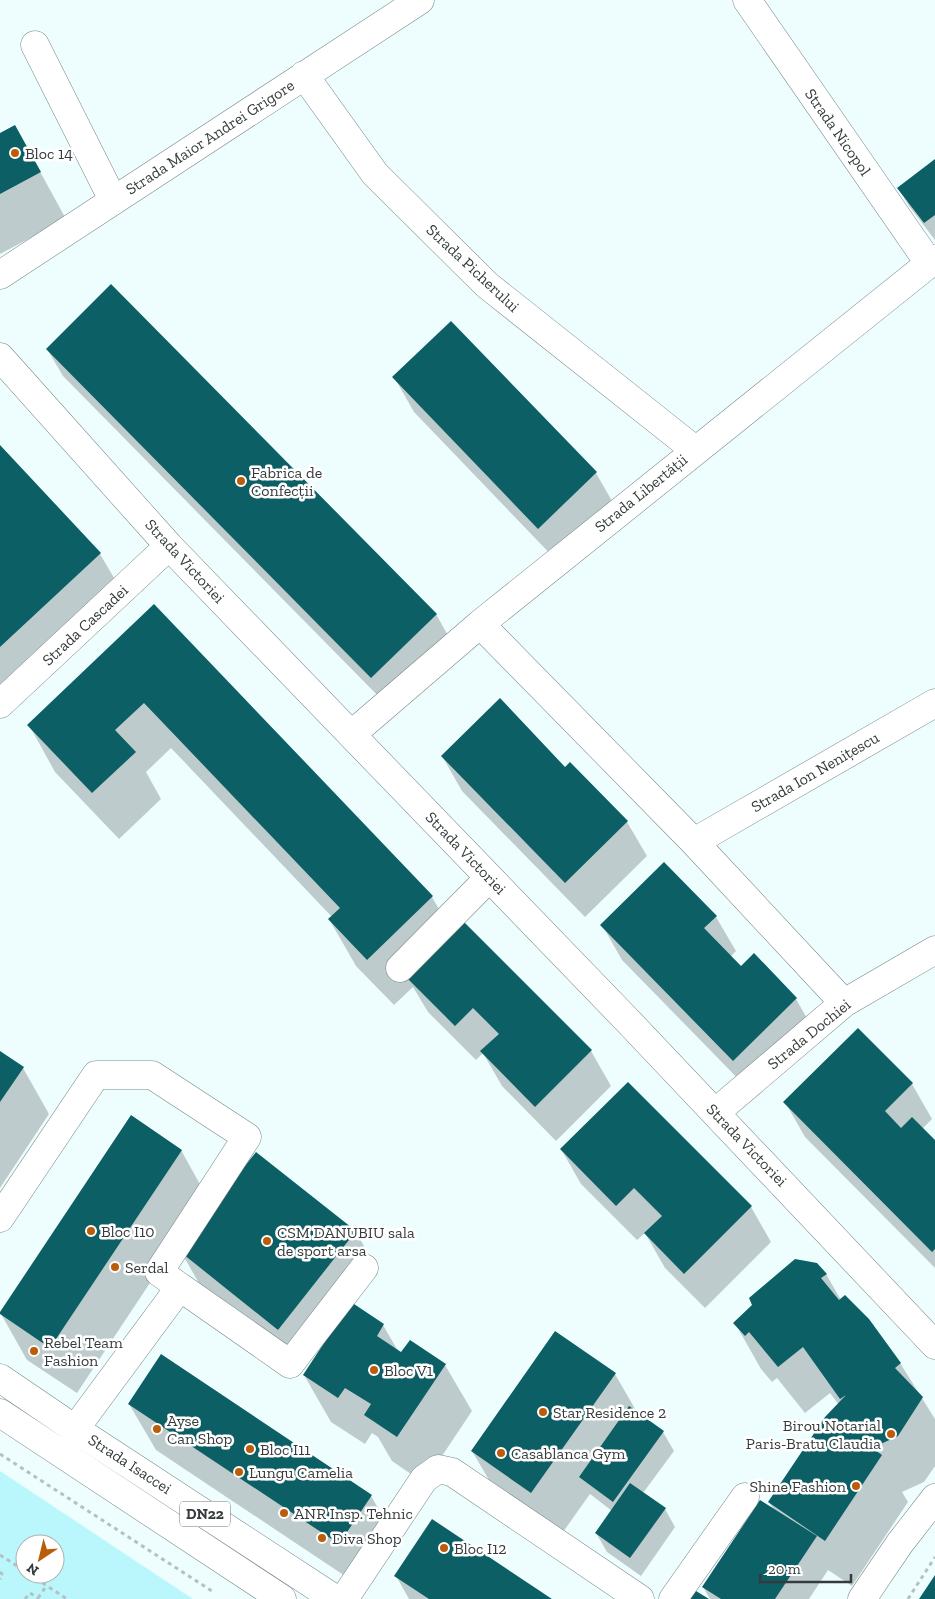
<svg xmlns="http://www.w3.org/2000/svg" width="935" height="1599" font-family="'Zilla Slab',serif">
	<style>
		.green { fill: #baf7fc; fill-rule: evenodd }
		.shadow { fill: #0003 }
		.building { fill: #0c5f65 }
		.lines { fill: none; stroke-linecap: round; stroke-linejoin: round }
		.minor-casing { stroke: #778586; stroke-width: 29 }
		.major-casing { stroke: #778586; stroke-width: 29 }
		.path { stroke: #b4c1c2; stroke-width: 3; stroke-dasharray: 4 4; stroke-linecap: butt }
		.minor { stroke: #fff; stroke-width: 28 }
		.major { stroke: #fff; stroke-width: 28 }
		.poi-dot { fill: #ba5c0a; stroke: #fff; stroke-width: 2 }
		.labels { text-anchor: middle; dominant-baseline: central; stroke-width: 5; stroke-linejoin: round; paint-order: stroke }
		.shield { fill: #fff; stroke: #727676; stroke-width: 1 }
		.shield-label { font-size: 15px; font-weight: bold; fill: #353b3c }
		.street-label { font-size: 16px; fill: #353b3c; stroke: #fff }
		.poi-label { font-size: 16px; fill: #353b3c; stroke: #fff; text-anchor: start }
	</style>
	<rect width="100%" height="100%" fill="#eefeff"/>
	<path class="green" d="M0,1471L193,1599H0ZM25,1544H55V1574H25Z"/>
	<path class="shadow" d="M15,126L66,219L0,254V134Z
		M935,161V240L909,206L899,188Z
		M451,322L596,473L616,508L559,563L414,412L394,377Z
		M47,349L436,614L451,641L387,705L63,376Z
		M0,447L100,554L127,600L0,715Z
		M154,606L432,897L453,933L591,1051L611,1086L556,1141L502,1086L483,1053L476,1060L428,1012L413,987L394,1005L356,966L329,919L332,917L171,748L146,772L161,799L119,839L55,772L29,725Z
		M442,756L565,769L627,822L647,856L585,917L462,791Z
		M716,917L736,951L730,957L741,968L754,955L796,999L816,1034L754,1095L622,960L602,925Z
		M0,1052L23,1068L49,1114L0,1188Z
		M628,1083L751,1207L771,1242L705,1308L665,1268L645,1233L637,1240L581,1184L561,1149Z
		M912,1084L932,1119L922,1129L935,1142V1268L805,1137L785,1102Z
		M181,1150L207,1197L77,1393L27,1360L1,1314Z
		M256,1154L356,1232L376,1267L299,1364L200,1285L180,1250Z
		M826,1274L841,1300L900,1363L935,1419V1466L924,1482L902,1492L908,1502L852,1586L828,1570L809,1599H710L703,1587L774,1510L769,1502L839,1405L830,1393L805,1413L777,1378L772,1382L761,1369L735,1323Z
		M351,1304L383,1325L398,1351L402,1354L445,1365L472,1411L424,1483L392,1461L378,1437L372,1433L365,1444L331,1422L304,1375Z
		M615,1374L638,1414L663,1432L674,1451L643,1493L665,1509L675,1527L641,1576L607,1552L596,1533L612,1511L590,1494L558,1539L499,1497L472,1451Z
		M129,1404L371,1496L398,1542L366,1590L156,1450Z
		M396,1576L550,1599H409Z"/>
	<path class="building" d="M15,125L41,172L0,194V133Z
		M935,159V215L924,223L897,188Z
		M111,284L437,614L371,678L46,349Z
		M451,321L597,472L538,529L392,377Z
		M0,445L101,553L0,647Z
		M154,604L433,896L367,960L328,919L340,908L144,703L115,730L136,752L92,793L27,725Z
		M500,698L565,767L570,762L628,821L565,883L441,756Z
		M664,862L717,916L704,928L741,966L754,953L797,998L733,1061L600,925Z
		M463,921L592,1050L535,1107L480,1051L499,1034L473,1008L455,1026L406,977Z
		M858,1028L913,1083L885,1111L901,1128L912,1117L935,1140V1249L932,1252L783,1102Z
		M0,1051L24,1067L0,1102Z
		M628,1082L752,1206L684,1274L644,1233L662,1216L634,1188L616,1206L560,1149Z
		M131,1115L182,1150L50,1348L0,1314V1312Z
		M256,1152L356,1231L278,1330L178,1250Z
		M795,1259L817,1263L827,1274L821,1278L839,1300L845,1295L869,1319L901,1363L895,1368L923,1397L898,1436L872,1448L882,1455L825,1541L768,1502L825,1417L846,1395L840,1399L803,1347L778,1367L749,1332L745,1336L733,1323L752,1305L749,1298Z
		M351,1302L384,1324L377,1336L401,1352L410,1340L446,1364L397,1437L364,1415L371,1404L345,1388L338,1398L303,1375Z
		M555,1331L616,1373L531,1493L471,1451Z
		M161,1354L372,1495L339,1544L128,1404Z
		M629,1406L664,1431L613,1502L579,1477Z
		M630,1483L666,1508L630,1558L595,1533Z
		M760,1500L817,1536L775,1599H721L702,1587Z
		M432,1519L552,1599H429L394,1576Z
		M935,1575V1599H919Z
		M696,1591L709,1599H690Z"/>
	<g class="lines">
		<g class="minor-casing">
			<path id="minor" d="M747,0L929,263
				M35,45L113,200
				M304,75L375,174L487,285L695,450
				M0,275L420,0
				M0,357L169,546L627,1020L935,1345
				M480,624L694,842L844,1003
				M0,704L169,546
				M352,734L480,624L935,259
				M694,842L935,703
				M400,968L489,878
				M716,1112L844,1003L935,950
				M0,1218L96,1075H152L247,1137L159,1272L180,1287
				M75,1429L180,1287L290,1364L364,1268
				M344,1599L424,1479L438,1469L452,1472L640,1599
				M673,1599L745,1497
				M862,1599L900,1543L935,1498"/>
		</g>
		<g class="major-casing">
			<path id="major" d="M0,1378L75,1429L335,1599
				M0,1413L282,1599"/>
		</g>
		<path class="path" d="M0,1454L215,1593
			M0,1555L25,1571
			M0,1572L3,1575L0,1579
			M29,1574L67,1599
			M38,1598L45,1588
			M25,1599L30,1593L39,1599
			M908,1599L935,1557"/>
		<use href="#minor" class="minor"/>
		<use href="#major" class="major"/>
	</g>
	<g class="poi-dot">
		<circle cx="15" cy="153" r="5"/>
		<circle cx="241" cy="481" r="5"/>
		<circle cx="91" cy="1231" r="5"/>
		<circle cx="267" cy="1241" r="5"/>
		<circle cx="115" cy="1267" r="5"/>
		<circle cx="34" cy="1351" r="5"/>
		<circle cx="374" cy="1370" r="5"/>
		<circle cx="543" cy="1412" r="5"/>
		<circle cx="157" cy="1429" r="5"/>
		<circle cx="891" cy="1434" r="5"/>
		<circle cx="250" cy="1449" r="5"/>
		<circle cx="501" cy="1453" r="5"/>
		<circle cx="239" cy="1472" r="5"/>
		<circle cx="856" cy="1486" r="5"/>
		<circle cx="284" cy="1513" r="5"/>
		<circle cx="322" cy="1538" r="5"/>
		<circle cx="444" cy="1548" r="5"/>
	</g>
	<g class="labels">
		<rect class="shield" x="180" y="1501.5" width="50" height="25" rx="4"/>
		<g class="shield-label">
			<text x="205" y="1514">DN22</text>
		</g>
		<g class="street-label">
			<text transform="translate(838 132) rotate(55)">Strada Nicopol</text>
			<text transform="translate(210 137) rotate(-33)">Strada Maior Andrei Grigore</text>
			<text transform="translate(473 268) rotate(43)">Strada Picherului</text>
			<text transform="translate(641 493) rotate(-39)">Strada Libertății</text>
			<text transform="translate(185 561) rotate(47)">Strada Victoriei</text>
			<text transform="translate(85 625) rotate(-43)">Strada Cascadei</text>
			<text transform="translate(815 772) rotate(-30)">Strada Ion Nenițescu</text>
			<text transform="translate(466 853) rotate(46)">Strada Victoriei</text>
			<text transform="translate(809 1034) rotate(-39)">Strada Dochiei</text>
			<text transform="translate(747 1145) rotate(46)">Strada Victoriei</text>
			<text transform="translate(130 1464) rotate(33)">Strada Isaccei</text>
		</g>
		<g class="poi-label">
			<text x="25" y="153">Bloc 14</text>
			<text x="251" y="472">Fabrica de<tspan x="251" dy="18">Confecții</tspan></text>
			<text x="101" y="1231">Bloc I10</text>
			<text x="277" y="1232">CSM DANUBIU sala<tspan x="277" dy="18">de sport arsa</tspan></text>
			<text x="125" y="1267">Serdal</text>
			<text x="44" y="1342">Rebel Team<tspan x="44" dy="18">Fashion</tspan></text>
			<text x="384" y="1370">Bloc V1</text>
			<text x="553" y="1412">Star Residence 2</text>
			<text x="167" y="1420">Ayse<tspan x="167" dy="18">Can Shop</tspan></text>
			<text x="881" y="1425" text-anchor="end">Birou Notarial<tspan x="881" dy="18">Paris-Bratu Claudia</tspan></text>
			<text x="260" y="1449">Bloc I11</text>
			<text x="511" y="1453">Casablanca Gym</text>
			<text x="249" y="1472">Lungu Camelia</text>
			<text x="846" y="1486" text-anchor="end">Shine Fashion</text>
			<text x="294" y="1513">ANR Insp. Tehnic</text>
			<text x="332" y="1538">Diva Shop</text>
			<text x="454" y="1548">Bloc I12</text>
		</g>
	</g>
	<g transform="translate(40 1559) rotate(215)"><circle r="24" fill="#ffffff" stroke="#aeb1b1"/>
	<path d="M0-4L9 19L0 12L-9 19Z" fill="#ba5c0a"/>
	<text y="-8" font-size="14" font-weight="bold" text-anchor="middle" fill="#353b3c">N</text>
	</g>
	<path d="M760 1574v8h91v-8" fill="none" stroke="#353b3c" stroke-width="2.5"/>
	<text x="768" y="1574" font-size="15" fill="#353b3c" stroke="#ffffff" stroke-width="4" paint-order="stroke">20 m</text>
</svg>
